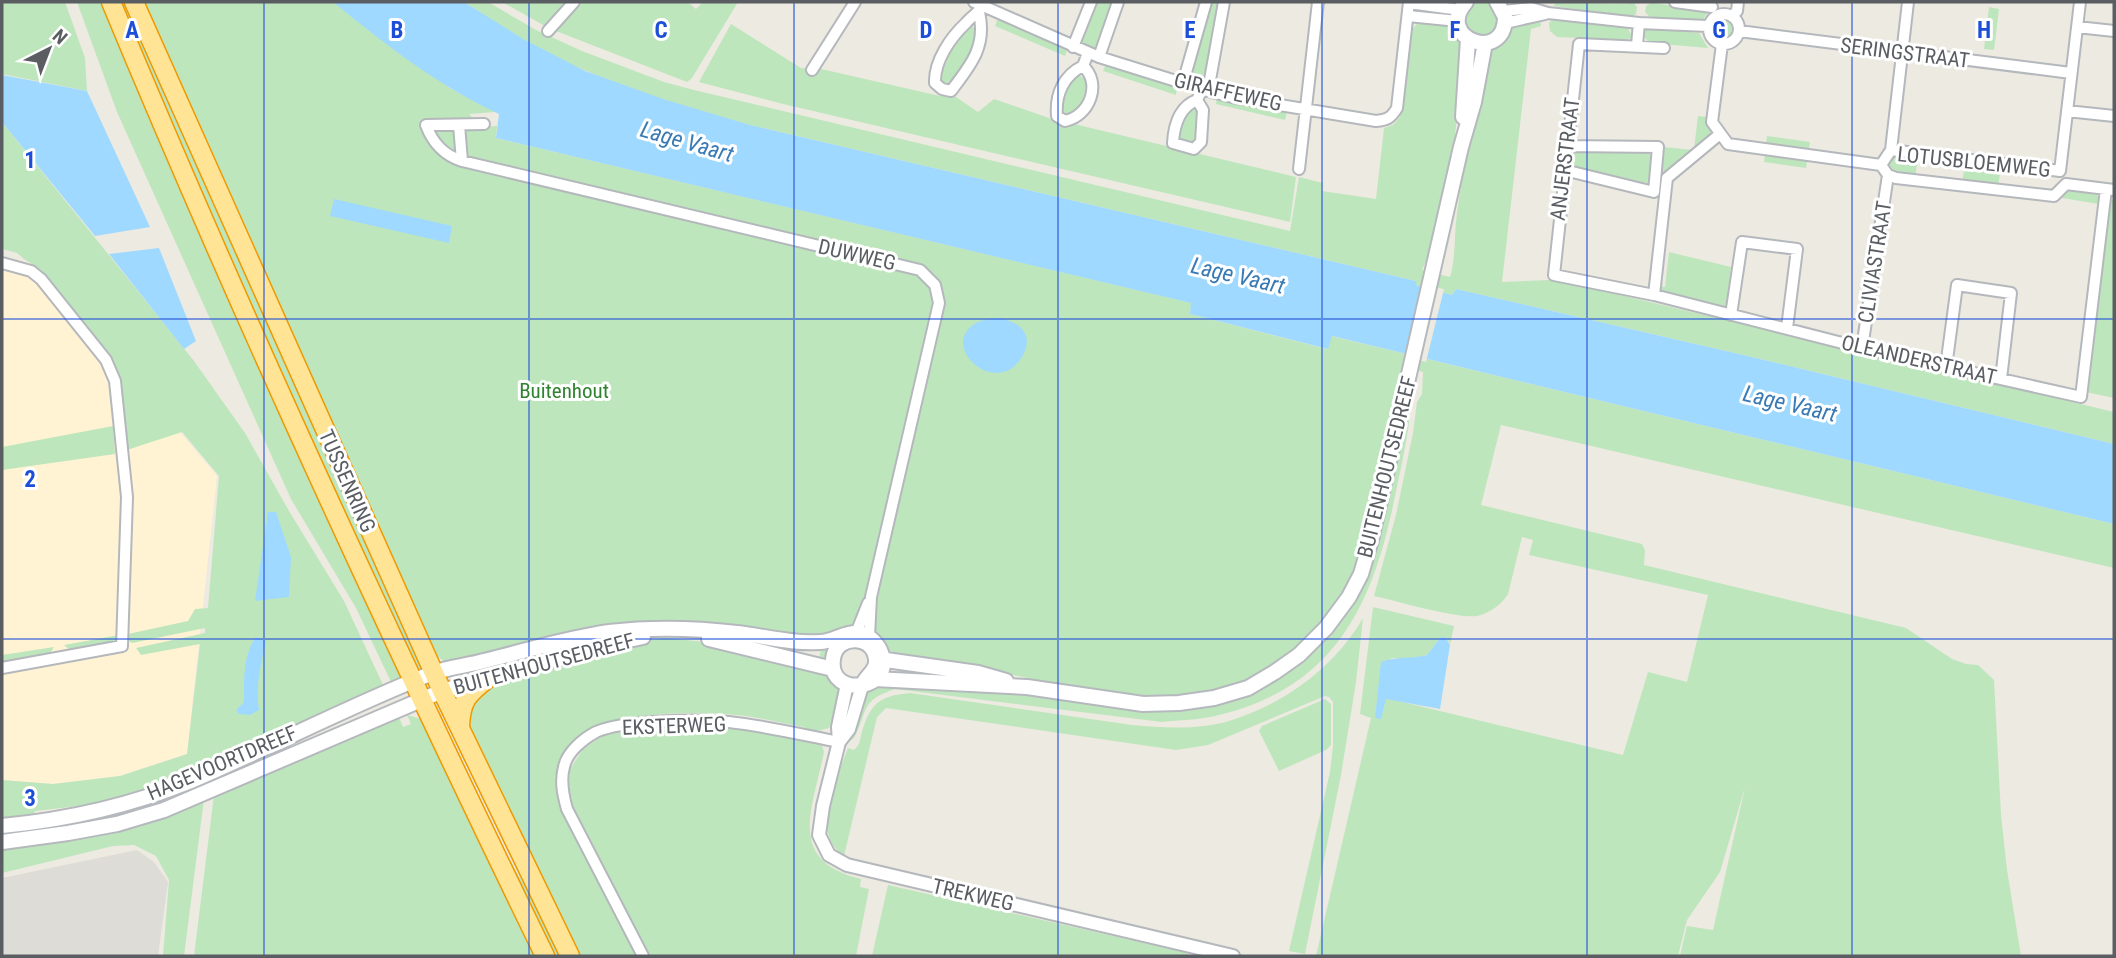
<svg xmlns="http://www.w3.org/2000/svg" width="2116" height="958" font-family="'Roboto Condensed',sans-serif">
	<style>
		.commercial { fill: #fff3d4 }
		.industrial { fill: #dedcd6 }
		.green { fill: #bee6bc }
		.water { fill: #9fd9ff }
		.pier { fill: #edeae1 }
		.lines { fill: none; stroke-linecap: round; stroke-linejoin: round }
		.minor-casing { stroke: #b4b8bc; stroke-width: 14 }
		.tertiary-casing { stroke: #b4b8bc; stroke-width: 16 }
		.secondary-casing { stroke: #b5b9be; stroke-width: 18 }
		.trunk-casing { stroke: #e90; stroke-width: 21 }
		.minor { stroke: #fff; stroke-width: 10 }
		.tertiary { stroke: #fff; stroke-width: 12 }
		.secondary { stroke: #fff; stroke-width: 14 }
		.trunk { stroke: #ffe495; stroke-width: 18 }
		.grid { fill: none; stroke: #1d4ed8; stroke-width: 2; stroke-opacity: 0.55 }
		.labels { text-anchor: middle; dominant-baseline: central; stroke-width: 6; stroke-linejoin: round; paint-order: stroke }
		.street-label { font-size: 21px; fill: #5a5e63; stroke: #fff }
		.park-label { font-size: 21px; fill: #308330; stroke: #fff }
		.water-label { font-size: 23px; font-style: italic; fill: #397ab5; stroke: #fff }
		.grid-label { font-size: 23px; text-anchor: middle; font-weight: bold; fill: #1d4ed8; stroke: #fff; stroke-width: 6; stroke-linejoin: round; paint-order: stroke }
	</style>
	<rect width="100%" height="100%" fill="#edeae1"/>
	<path class="commercial" d="M2,256L31,263L150,396L217,476L187,754L120,776L53,784L2,780Z"/>
	<path class="industrial" d="M137,850L154,862L168,882L158,956H2V878Z"/>
	<path class="green" d="M1465 19a17 17 0 1 1 34 0a17 17 0 1 1-34 0Z
		M2,2H65L85,58L87,91L2,74Z
		M77,2H104L403,677L391,682L356,608L291,499L117,112Z
		M116,2H129L254,296L423,664L425,668L421,672L415,663L338,497L317,461Z
		M141,2H333L450,88L495,112L469,114L482,127L497,126L496,138L1192,303L1190,314L1327,349L1331,336L2114,524V568L1501,425L1481,505L1642,544L1645,550L1644,565L1906,628L1952,659L1966,664L1978,665L1994,680L2001,815L2007,870L2021,956H1680L1687,926L1713,930L1745,787L1720,872L1687,920L1678,956H1316L1371,718L1360,714L1373,607L1454,626L1450,645L1449,641L1441,637L1427,655L1412,659L1391,658L1382,713L1386,698L1623,755L1648,672L1687,682L1708,595L1529,555L1533,540L1522,537L1508,594C1501,605 1490,613 1477,616C1457,619 1397,601 1374,596L1396,515L1413,433L1417,402L1422,394L1423,372L1404,366C1392,394 1391,425 1386,454C1380,484 1370,529 1360,558C1328,643 1250,697 1159,698C1114,699 1066,687 1023,677C982,668 939,662 897,654C883,648 877,640 873,625L853,626L834,636L841,696L829,728L817,731L815,741L822,745L824,752C813,808 785,861 861,879L860,887L869,889L856,956H648L580,825L572,802L569,785L570,769L583,749L606,734L711,725L743,728L801,738L804,727C777,722 751,715 724,714C678,711 569,711 557,768C554,781 557,794 559,806L637,956H573L539,874L465,716L482,686L594,657L634,642L666,638L735,645L817,666L824,638L677,625L449,664L433,654Z
		M464,2H488L536,30L582,51L664,82L694,90L1290,231L1299,177L1323,183L1322,191L1376,199L1384,128L1393,125L1400,117L1412,29L1419,22L1449,23L1464,43L1454,147L1434,247L1430,251L1422,270L1450,277C1456,258 1454,234 1457,213C1464,160 1477,106 1488,54L1506,38L1513,24L1540,19L1541,26L1531,29L1502,282L1550,280L1565,282L2114,412V444L1739,354L1456,289L1452,295L1416,285V281L750,125C685,107 618,87 557,58C524,42 494,21 464,2Z
		M502,2H567L545,26Z
		M582,2H688L696,9L703,2H738L692,78L687,82L556,31Z
		M1098,2H1112L1096,50L1081,45Z
		M1212,2H1219L1205,84L1190,80Z
		M1555,2C1569,2 1626,6 1633,2L1637,7L1636,14L1631,17L1554,6Z
		M1651,3L1710,10L1701,22L1650,17L1645,12L1646,6Z
		M1989,7L1999,9L1994,50L1984,49Z
		M998,18L1067,50L1065,56L995,26Z
		M1712 29a10 10 0 1 1 20 0a10 10 0 1 1-20 0Z
		M1552,20L1627,27L1632,36L1631,38L1625,40L1557,37L1550,31L1549,23Z
		M731,24L801,68L821,69L940,96L953,95L978,112L994,99L1049,118L1296,177L1290,222L783,104L699,82Z
		M971,26L977,29L978,39L951,85L944,84L940,78C948,59 955,38 971,26Z
		M1648,28L1699,33L1708,48L1650,43L1644,37V30Z
		M1106,64L1177,87L1176,95L1103,71Z
		M1077,75L1086,78L1087,84L1079,112L1070,115L1062,111C1061,99 1068,83 1077,75Z
		M1217,97L1287,112L1285,120L1216,104Z
		M1193,108L1198,109L1197,142L1195,145L1178,140L1177,137L1187,111Z
		M1698,116L1708,117L1712,132L1694,149Z
		M2,122L194,361L245,433L289,511L344,601L384,687L196,776L113,802L35,811L33,815L25,819L2,822V780L53,784L120,776L187,754L200,644L141,655L136,648L205,633V628L132,643L129,641L128,634L188,621L195,609L208,608L219,476L182,432L127,450L120,377L107,353L41,270L24,259L17,253L2,249Z
		M1767,136L1810,142L1806,168L1764,162Z
		M1664,147L1693,150L1663,184H1660Z
		M1574,148L1653,154L1648,183L1570,171Z
		M1895,156L1918,159L1915,177L1896,173L1887,162Z
		M1965,165L2001,169L1998,186L1962,182Z
		M2069,189L2100,196L2099,204L2062,198Z
		M2109,199L2114,200V398L2086,392Z
		M1669,252L1731,267L1726,306L1722,310L1661,296L1658,286L1665,287Z
		M1411,391C1411,427 1402,462 1395,496C1373,606 1334,689 1215,716C1198,720 1180,720 1162,722L895,689C859,701 869,710 854,738L850,741L857,707L867,690L887,682L1076,699L1147,710L1191,709L1233,699L1340,619Z
		M113,426L115,454L2,470V447Z
		M1363,618L1356,682L1341,775L1305,954L1289,951L1330,772L1333,746V702L1329,697L1325,696L1208,745L1176,750L886,708L877,717L844,856C809,832 836,780 848,748L854,750C859,745 860,742 861,735C870,704 878,696 910,693L1132,725C1164,728 1198,730 1229,721C1284,704 1334,668 1363,618Z
		M119,635L114,643L71,651L64,645Z
		M54,647L49,655L2,662V655Z
		M1325,699L1331,704V745L1326,750L1279,771L1259,731L1262,726Z
		M407,715L425,720L536,956H194L214,795L399,717L403,727L411,724Z
		M445,729L507,856L544,918L562,956H550Z
		M204,799L184,956H163L169,880L156,856L134,845L113,846L2,873V849Z
		M888,885L1184,952L1192,956H872Z"/>
	<path class="water" d="M333,2H464L523,39L585,71L663,99L750,125L1416,281V285L1452,295L1456,289L1739,354L2114,444V524L1332,336L1328,349L1190,314L1191,303L496,138L499,114C438,86 385,44 333,2Z
		M2,75L87,91L150,227L95,236L2,122Z
		M334,199L452,226L449,243L330,216Z
		M159,248L196,341L184,349L109,254Z
		M997,318C1016,320 1034,332 1024,353C1000,403 936,346 976,323C982,320 991,319 997,318Z
		M268,512H276L291,557L289,597L255,601Z
		M256,637L266,641C261,665 255,686 259,710L250,715L239,714L236,710L244,702C244,681 243,654 256,637Z
		M1441,637L1446,638L1450,645L1440,709L1386,699L1381,719L1375,718L1381,662C1396,656 1412,659 1427,655Z"/>
	<path class="pier" d="M1423,285L1444,289L1426,362L1406,357Z"/>
	<g class="lines">
		<g class="minor-casing">
			<path id="minor" d="M974,2L1099,57L1208,91L1232,97L1376,121C1387,120 1391,118 1397,108L1409,2
				M1675,2L1712,7
				M1409,3L1460,10
				M1504,11L1531,8L1548,13L1639,23
				M979,12C987,46 971,65 951,91L942,89L935,83C934,61 951,37 966,23C971,17 978,13 982,7
				M1709 29a15 15 0 1 1 30 0a15 15 0 1 1-30 0Z
				M1408,16L1458,21
				M1732,16L1737,11L1738,2
				M1505,23L1545,14
				M2077,27L2114,31
				M548,31L574,2
				M1739,31L2071,73
				M1722,44L1712,122L1728,144L1881,165
				M1637,45L1639,23L1708,26
				M1073,47L1091,2
				M1664,48L1579,44L1554,275L1654,295L1862,348L2081,397L2106,189
				M1099,57L1118,2
				M1083,66C1102,83 1090,116 1065,121L1057,116C1055,94 1064,75 1083,66L1088,53
				M812,70L855,2
				M1183,83L1206,2
				M1208,91L1224,2
				M1197,100L1203,110L1201,142L1194,149L1173,143C1174,125 1179,107 1197,100L1202,89
				M2067,111L2114,116
				M484,124L426,125C433,144 444,155 462,161L920,270L935,285L939,303L871,597L869,637
				M459,125L462,161
				M1891,150L1881,165L1888,175L1896,178L2054,196L2066,184
				M1891,150L2060,171
				M1891,150L1908,2
				M1299,169L1318,2
				M1564,170L1654,192L1658,147L1567,146
				M2060,171L2080,2
				M2066,184L2114,190
				M2,263L31,271L41,279L106,360L115,381L127,497L122,646L2,668
				M1654,295L1667,178L1720,134
				M1731,315L1742,242L1797,249L1787,328
				M1862,348L1888,175
				M1946,367L1957,285L2011,293L2001,379
				M856,633L868,603
				M643,956L567,809C563,795 560,781 564,767C567,752 583,739 596,732C622,720 698,719 729,722C766,726 803,735 839,742"/>
		</g>
		<g class="tertiary-casing">
			<path id="tertiary" d="M847,684L838,727L839,742L823,806L819,835L829,855L847,865L1233,956
				M839,742L849,729L862,686"/>
		</g>
		<g class="secondary-casing">
			<path id="secondary" d="M1466,2C1434,38 1505,65 1505,17L1497,2
				M1463,117L1468,39
				M709,639L833,669
				M875,655L886,660L978,673L1006,681
				M875,679L1027,687L1143,704L1179,703L1214,698L1248,688L1275,672L1299,655L1326,628L1349,597L1361,574L1371,540L1461,147L1474,102L1485,43
				M2,826C65,820 132,805 191,781C271,747 349,706 430,674C447,667 467,666 484,661C525,651 567,638 609,632C651,627 695,628 737,633C764,636 793,644 820,642C833,642 844,632 857,633C867,634 874,640 879,648C901,690 827,701 833,659C836,632 878,635 876,663C875,672 865,677 862,686
				M2,842L68,833L117,824L164,810L442,691L610,644L643,637"/>
		</g>
		<g class="trunk-casing">
			<path id="trunk" d="M111,2C245,325 392,642 545,956
				M134,2L442,691L570,956
				M460,727C461,700 467,695 487,679"/>
		</g>
		<use href="#minor" class="minor"/>
		<use href="#tertiary" class="tertiary"/>
		<use href="#secondary" class="secondary"/>
		<use href="#trunk" class="trunk"/>
	</g>
	<path class="grid" d="M264,2V956M529,2V956M794,2V956M1058,2V956M1322,2V956M1587,2V956M1852,2V956M2,319H2114M2,639H2114"/>
	<g class="labels">
		<g class="street-label">
			<text transform="translate(1905 53) rotate(7)">SERINGSTRAAT</text>
			<text transform="translate(1228 92) rotate(13)">GIRAFFEWEG</text>
			<text transform="translate(1565 159) rotate(-83)">ANJERSTRAAT</text>
			<text transform="translate(1974 162) rotate(6)">LOTUSBLOEMWEG</text>
			<text transform="translate(857 255) rotate(13)">DUWWEG</text>
			<text transform="translate(1875 262) rotate(-81)">CLIVIASTRAAT</text>
			<text transform="translate(1919 360) rotate(13)">OLEANDERSTRAAT</text>
			<text transform="translate(1387 467) rotate(-76)">BUITENHOUTSEDREEF</text>
			<text transform="translate(347 481) rotate(66)">TUSSENRING</text>
			<text transform="translate(544 664) rotate(-15)">BUITENHOUTSEDREEF</text>
			<text transform="translate(674 726) rotate(-2)">EKSTERWEG</text>
			<text transform="translate(222 763) rotate(-23)">HAGEVOORTDREEF</text>
			<text transform="translate(973 895) rotate(13)">TREKWEG</text>
		</g>
		<g class="park-label">
			<text x="564" y="391">Buitenhout</text>
		</g>
		<g class="water-label">
			<text transform="translate(687 142) rotate(16)">Lage Vaart</text>
			<text transform="translate(1238 276) rotate(13)">Lage Vaart</text>
			<text transform="translate(1790 404) rotate(13)">Lage Vaart</text>
		</g>
	</g>
	<g class="grid-label">
		<text x="132" y="38">A</text>
		<text x="397" y="38">B</text>
		<text x="661" y="38">C</text>
		<text x="926" y="38">D</text>
		<text x="1190" y="38">E</text>
		<text x="1455" y="38">F</text>
		<text x="1719" y="38">G</text>
		<text x="1984" y="38">H</text>
		<text x="30" y="168">1</text>
		<text x="30" y="487">2</text>
		<text x="30" y="806">3</text>
	</g>
	<rect width="2116" height="958" fill="none" stroke="#5a5e63" stroke-width="7"/>
	<g transform="translate(49 49) rotate(42)" stroke="#ffffff" stroke-width="5" paint-order="stroke">
	<path d="M0-5L12 26L0 18L-12 26Z" fill="#5a5e63"/>
	<text y="-10" font-size="19" font-weight="bold" text-anchor="middle" fill="#5a5e63">N</text>
	</g>
</svg>
